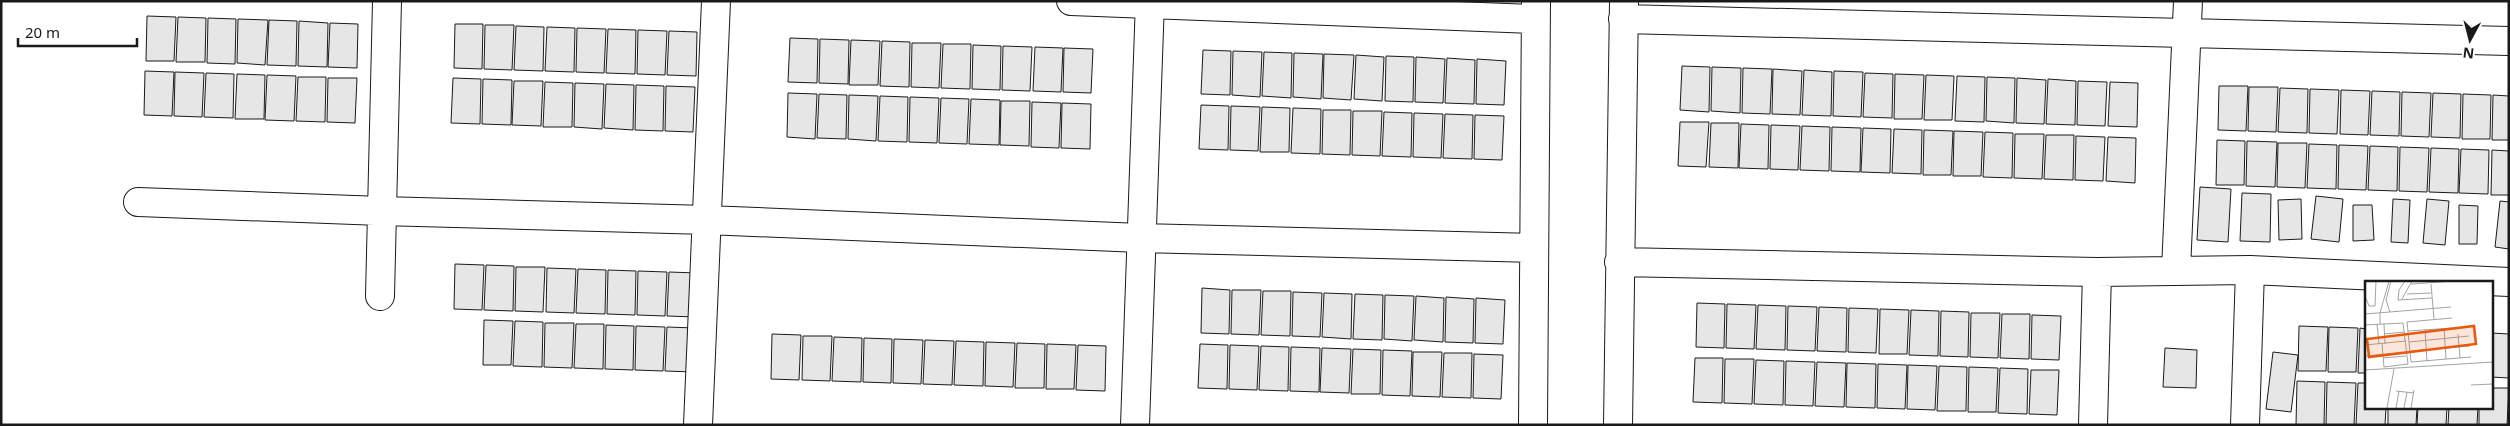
<svg xmlns="http://www.w3.org/2000/svg" width="2510" height="426" font-family="'Noto Sans',sans-serif">
	<style>
		.building { fill: #e6e6e6; stroke: #1a1a1a }
		.lines { fill: none; stroke-linecap: round; stroke-linejoin: round }
		.minor-casing { stroke: #1a1a1a; stroke-width: 30 }
		.minor { stroke: #fff; stroke-width: 28 }
		.inset-road { fill: none; stroke: #a3a3a3; stroke-width: 1 }
		.view { fill: #e8590c; fill-opacity: 0.15; stroke: #e8590c; stroke-width: 2.5 }
		.inset-edge { fill: none; stroke: #1a1a1a; stroke-width: 2.5 }
	</style>
	<rect width="100%" height="100%" fill="#fff"/>
	<path class="building" d="M147,16L176,17L174,61H146Z
		M178,17L206,18L205,62H176Z
		M208,18L236,19L235,64L207,63Z
		M238,19L268,20L265,65L237,63Z
		M269,20L297,21L296,66L267,65Z
		M299,21L328,23L327,67L298,66Z
		M330,23L358,24L357,68L328,67Z
		M455,24H483L482,69L454,68Z
		M485,25H514L512,70L484,69Z
		M516,26L544,27L543,71L514,70Z
		M547,27L575,28L574,72L545,71Z
		M577,28L606,29L604,73L576,72Z
		M608,29L636,30L635,74L606,73Z
		M638,30L667,31L665,75L637,74Z
		M669,31L697,32L696,76L667,75Z
		M790,38L818,39L817,83L788,82Z
		M820,39L849,40L848,84L819,83Z
		M851,40L880,41L878,85H849Z
		M882,41L910,42L909,87L880,86Z
		M912,43H941L939,88L911,87Z
		M943,44H971L970,89L941,88Z
		M973,45L1001,46L1000,90L972,89Z
		M1003,46L1032,47L1030,91L1002,90Z
		M1035,47L1063,48L1061,92L1033,91Z
		M1064,48L1093,49L1091,93L1063,92Z
		M1203,50L1231,51L1230,95L1201,94Z
		M1233,51L1262,52L1260,97L1232,95Z
		M1264,52L1292,53L1291,98L1262,96Z
		M1294,53L1323,54L1321,99L1293,97Z
		M1324,54L1354,55L1351,100L1323,98Z
		M1356,55L1384,57L1382,101L1354,99Z
		M1386,56L1414,57L1413,102L1385,101Z
		M1416,57L1445,59L1443,103L1415,102Z
		M1447,58L1475,60L1474,104L1445,103Z
		M1477,59L1506,61L1504,105L1476,104Z
		M1682,66L1710,67L1709,112L1680,110Z
		M1712,67L1741,68L1740,113L1711,111Z
		M1743,68L1772,69L1770,114L1742,113Z
		M1773,69L1802,71L1800,115L1772,114Z
		M1804,70L1832,72L1831,116L1802,115Z
		M145,71L174,72L172,116L144,115Z
		M1834,71L1863,72L1861,117L1833,116Z
		M175,72L204,73L202,117L174,116Z
		M206,73L234,74L233,118L204,117Z
		M1865,73L1893,74L1892,118L1863,117Z
		M237,74L265,75L264,119H235Z
		M1895,74L1924,75L1922,119H1894Z
		M267,75L296,76L294,121L265,120Z
		M1926,75L1954,76L1952,120H1924Z
		M1957,76L1985,77L1984,122L1955,121Z
		M298,77H326L325,122L296,121Z
		M1987,77L2015,78L2014,123L1986,121Z
		M328,78H357L355,123L327,122Z
		M453,78L481,79L480,124L451,123Z
		M2017,78L2046,80L2044,124L2016,123Z
		M483,79L512,80L511,125L482,124Z
		M2048,79L2076,81L2075,125L2046,124Z
		M514,81H543L541,126L512,125Z
		M2078,81L2107,82L2105,126L2077,125Z
		M545,82L573,83L572,127H543Z
		M2110,82L2138,83L2137,127L2108,126Z
		M575,83L604,84L602,129L574,127Z
		M606,84L634,85L633,130L604,128Z
		M636,85L664,86L663,131L635,130Z
		M666,86L695,87L693,132L665,131Z
		M2219,86H2248L2246,131L2218,130Z
		M2249,87H2278L2276,132L2248,131Z
		M2280,88L2308,89L2307,133L2278,132Z
		M2310,89L2339,90L2337,134L2309,133Z
		M2341,90L2370,91L2368,135L2340,134Z
		M2372,91L2400,92L2399,136L2370,135Z
		M2402,92L2431,93L2429,137L2401,136Z
		M788,93L817,94L815,139L787,137Z
		M2433,93L2461,94L2460,138L2431,137Z
		M819,94L847,95L846,139L817,138Z
		M2463,94L2491,95L2490,139H2462Z
		M849,95L878,96L876,141L848,139Z
		M2493,95L2509,96V140H2492Z
		M880,96L908,97L907,142L878,141Z
		M910,97L939,98L937,143L909,142Z
		M941,98L969,99L967,144L939,143Z
		M971,99L1000,100L999,145L969,144Z
		M1001,101H1030L1029,146L1000,145Z
		M1032,102L1061,103L1059,148L1031,147Z
		M1062,103L1091,104L1090,149L1061,148Z
		M1201,105L1229,106L1228,150L1199,149Z
		M1231,106L1260,107L1258,151L1230,150Z
		M1262,107L1290,108L1289,152H1260Z
		M1293,108L1321,109L1320,154L1291,153Z
		M1323,110H1351L1350,155L1322,154Z
		M1353,111H1382L1380,156L1352,155Z
		M1384,112L1412,113L1411,157L1382,156Z
		M1414,113L1443,114L1441,158L1413,157Z
		M1445,114L1473,115L1472,159L1443,158Z
		M1475,115L1504,116L1502,160L1474,159Z
		M1680,122H1709L1706,167L1678,166Z
		M1711,123H1739L1738,168L1709,167Z
		M1741,124L1769,125L1768,169L1739,168Z
		M1771,125L1800,126L1798,170L1770,169Z
		M1802,126L1830,127L1829,171L1800,170Z
		M1832,127L1861,128L1860,172L1831,171Z
		M1863,128L1891,129L1890,173L1861,172Z
		M1894,129L1922,130L1921,174L1892,173Z
		M1924,130L1953,131L1951,175H1923Z
		M1954,131L1983,132L1981,176H1953Z
		M1985,132L2013,133L2012,178L1983,177Z
		M2015,134H2044L2042,179L2014,178Z
		M2046,135H2074L2073,180L2044,179Z
		M2076,136L2105,137L2103,181L2075,180Z
		M2108,137L2136,138L2135,183L2106,181Z
		M2217,140L2245,141L2244,185H2216Z
		M2247,141L2277,142L2275,187L2246,186Z
		M2278,143H2307L2305,188L2277,187Z
		M2309,144L2337,145L2336,189L2307,188Z
		M2339,145L2368,146L2366,190L2338,189Z
		M2370,146L2398,147L2397,191L2368,190Z
		M2400,147L2429,148L2427,192L2399,191Z
		M2431,148L2459,149L2458,193L2429,192Z
		M2461,149L2489,150L2488,194L2459,193Z
		M2492,150L2509,151V195H2491Z
		M2200,187L2231,189L2228,242L2197,240Z
		M2242,193L2271,194L2270,242L2240,241Z
		M2316,196L2343,199L2339,242L2311,239Z
		M2301,199L2302,239L2279,240L2278,200Z
		M2393,199L2410,200L2408,243L2391,242Z
		M2427,199L2449,201L2445,245L2423,243Z
		M2500,201L2509,202V249L2495,247Z
		M2353,205H2372L2374,240L2353,241Z
		M2459,205L2478,206L2477,244H2459Z
		M455,264L484,265L482,310L454,309Z
		M486,265L514,266L513,311L484,310Z
		M516,267H545L543,312L515,311Z
		M547,268L576,269L574,313L546,312Z
		M578,269L606,270L605,314L576,313Z
		M608,270L636,271L635,315L607,314Z
		M638,271L667,272L665,316L637,315Z
		M669,272L697,273L696,317L667,316Z
		M1202,288L1230,290L1229,334L1201,333Z
		M1232,290H1261L1259,335L1231,334Z
		M1263,291H1291L1290,336L1261,335Z
		M1293,292L1322,293L1320,337L1292,336Z
		M1324,293L1352,294L1351,339L1322,337Z
		M1355,294L1383,295L1382,340L1353,339Z
		M1385,295L1414,296L1412,341L1384,339Z
		M1416,296L1444,298L1443,342L1414,340Z
		M1446,297L1474,299L1473,343L1445,342Z
		M1476,298L1505,300L1503,344L1475,343Z
		M1697,303L1725,304L1724,348L1696,347Z
		M1727,304L1756,305L1754,349L1726,348Z
		M1758,305L1786,306L1785,350L1756,349Z
		M1788,306L1817,307L1815,351L1787,350Z
		M1819,307L1847,308L1846,352L1817,351Z
		M1849,308L1878,309L1876,353L1848,352Z
		M1880,309L1909,310L1907,354H1879Z
		M1911,310L1939,311L1938,356L1909,355Z
		M1941,311L1969,312L1968,357L1940,356Z
		M1971,313H2000L1998,358L1970,357Z
		M2002,314H2030L2029,359L2000,358Z
		M2032,315L2061,316L2059,360L2031,359Z
		M484,320L513,321L511,365H483Z
		M515,321L543,322L542,367L513,366Z
		M545,323H574L572,368L544,367Z
		M576,324H604L603,369L574,368Z
		M606,325L634,326L633,370L605,369Z
		M636,326L665,327L663,371L635,370Z
		M2299,326L2328,327L2326,371H2298Z
		M667,327L695,328L694,372L665,371Z
		M2329,327L2358,328L2356,372H2328Z
		M2360,328L2366,329V373H2358Z
		M2491,333L2509,334V378L2491,377Z
		M772,334L801,335L799,380L771,379Z
		M803,336H832L830,381L802,380Z
		M834,337L862,338L861,382L832,381Z
		M864,338L892,339L891,383L863,382Z
		M894,339L923,340L921,384L893,383Z
		M925,340L954,341L952,385L923,384Z
		M956,341L984,342L983,386L954,385Z
		M986,342L1015,343L1013,387L985,386Z
		M1017,343L1045,344L1044,388H1015Z
		M1047,344L1076,345L1074,389H1046Z
		M1200,344L1228,345L1227,389L1198,388Z
		M1078,345L1106,346L1105,391L1076,390Z
		M1230,345L1259,346L1257,390L1229,389Z
		M1261,346L1289,347L1288,391L1259,390Z
		M1291,347L1320,348L1319,392L1290,391Z
		M1322,348L1351,349L1349,393L1320,392Z
		M2165,348L2197,350L2196,388L2163,387Z
		M1353,349L1381,350L1380,394H1351Z
		M1383,350L1412,351L1410,396L1382,395Z
		M1413,352H1442L1440,397L1412,396Z
		M2273,352L2298,355L2291,412L2266,409Z
		M1444,353H1472L1471,398L1442,397Z
		M1474,354L1503,355L1501,399L1473,398Z
		M1695,358H1723L1722,403L1693,402Z
		M1725,359H1754L1752,404L1724,403Z
		M1756,360L1784,361L1783,405L1754,404Z
		M1786,361L1815,362L1813,406L1785,405Z
		M1817,362L1846,363L1844,407L1815,406Z
		M1847,363L1876,364L1875,408L1846,407Z
		M1878,364L1907,365L1905,409L1877,408Z
		M1908,365L1937,366L1935,410L1907,409Z
		M1939,366L1967,367L1966,411H1937Z
		M1969,367L1998,368L1996,412H1968Z
		M2000,368L2028,369L2027,414L1998,413Z
		M2031,370H2059L2057,415L2029,414Z
		M2297,381L2325,382L2324,425H2296Z
		M2327,382L2356,383L2354,425H2326Z
		M2358,383H2366V407H2386L2385,425H2356Z
		M2491,388H2509L2507,425H2479V407H2491Z
		M2388,407H2417L2416,425H2388Z
		M2418,407H2447L2446,425H2417Z
		M2449,407H2478L2477,425H2448Z"/>
	<g class="lines">
		<g class="minor-casing">
			<path id="minor" d="M1071,1L1535,19
				M1623,19L2509,41
				M138,202L381,211L707,220L1140,238L1534,248
				M1619,262L2097,272L2250,270L2509,282
				M2176,270L2188,1
				M380,296L387,1
				M698,425L716,1
				M1135,425L1150,1
				M1533,425L1536,1
				M1618,425L1624,1
				M2093,425L2097,272
				M2245,425L2250,270"/>
		</g>
		<use href="#minor" class="minor"/>
	</g>
	<g transform="translate(2365 281)">
		<rect width="128" height="128" fill="#fff"/>
		<path class="inset-road" d="M40,0L34,9L33,19L67,17M46,3L89,0M66,3L69,38M42,13L66,12M0,15L4,25H10L11,0M37,18L47,0M25,31L21,19L26,0M0,33L86,26M87,37L42,41L46,81L106,76M12,43L14,63M15,43V32L24,0M19,43L20,63M0,44L38,42L43,83L19,86L17,63M79,47L81,78M60,49L62,80M43,50L88,47M19,53L40,51M93,53L95,77M44,61L104,55M0,64L41,60M46,70L105,65M0,75L42,71M18,77L41,75M0,89L128,81M106,104L128,103M31,110L49,112M22,127L29,88M31,127L34,110M39,127L42,111M46,127L49,109"/>
		<path class="view" d="M109,45L111,63L4,76L2,58Z"/>
		<rect width="128" height="128" class="inset-edge"/>
	</g>
	<rect width="2510" height="426" fill="none" stroke="#1a1a1a" stroke-width="5"/>
	<g transform="translate(2470 40) rotate(187)" stroke="#ffffff" stroke-width="4" paint-order="stroke">
	<path d="M0-4L9 19L0 12L-9 19Z" fill="#1a1a1a"/>
	<text y="-8" font-size="14" font-weight="bold" text-anchor="middle" fill="#1a1a1a">N</text>
	</g>
	<path d="M18 38v8h119v-8" fill="none" stroke="#1a1a1a" stroke-width="2.5"/>
	<text x="25" y="38" font-size="15" fill="#1a1a1a" stroke="#ffffff" stroke-width="4" paint-order="stroke">20 m</text>
</svg>
